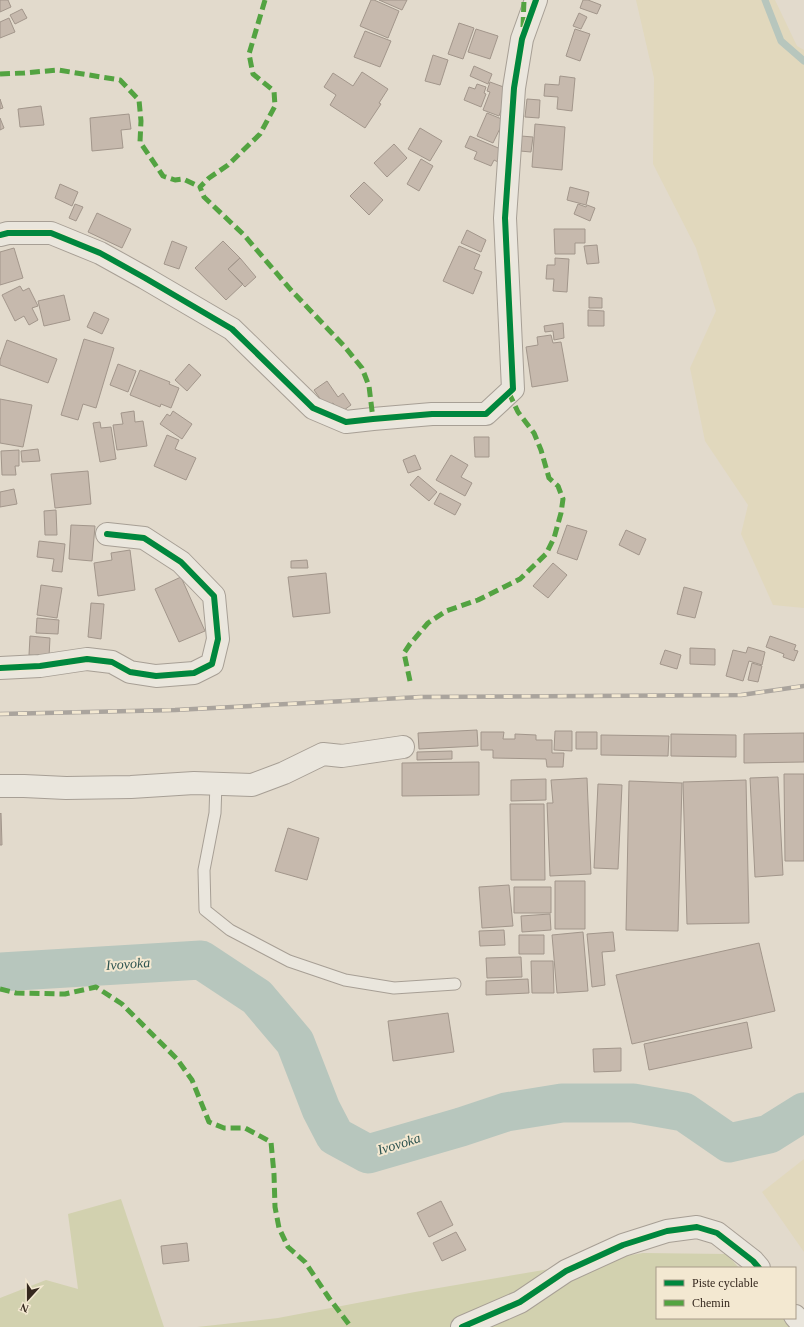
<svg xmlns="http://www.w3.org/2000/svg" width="804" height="1327" font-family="Georgia,serif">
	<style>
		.farmland { fill: #e1d8bd }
		.green { fill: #d2d1af }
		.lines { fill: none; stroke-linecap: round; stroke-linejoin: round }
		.stream { stroke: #b7c6bd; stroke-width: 7 }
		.river { stroke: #b7c6bd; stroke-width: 39 }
		.building { fill: #c6b9ad; stroke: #a2968b }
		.service-casing { stroke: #a79f95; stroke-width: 13 }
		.minor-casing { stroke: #a79f95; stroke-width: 24 }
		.tertiary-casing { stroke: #a79f95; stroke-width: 24 }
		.service { stroke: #eae6dd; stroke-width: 11 }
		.minor { stroke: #eae6dd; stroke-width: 22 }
		.tertiary { stroke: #eae6dd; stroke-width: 22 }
		.rail-casing { stroke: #aaa49d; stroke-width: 4.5 }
		.rail { stroke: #f3e8d1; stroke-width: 3; stroke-dasharray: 9; stroke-linecap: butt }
		.quiet { stroke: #53a341; stroke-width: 5; stroke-dasharray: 10 5; stroke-linecap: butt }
		.cycleway-casing { stroke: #f3e8d1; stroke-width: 8 }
		.cycleway { stroke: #00873e; stroke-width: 6 }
		.labels { text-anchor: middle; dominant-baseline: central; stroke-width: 4; stroke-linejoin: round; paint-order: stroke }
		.water-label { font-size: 14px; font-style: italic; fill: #2e5450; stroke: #f3e8d1 }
	</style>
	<rect width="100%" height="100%" fill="#e2dacc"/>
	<path class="farmland" d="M636,0H775L797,46L804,50V608L773,605L741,534L748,505L705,441L690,368L716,311L696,248L653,164L654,78Z
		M804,1159V1252L762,1192Z"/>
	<path class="green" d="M121,1199L164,1327H0V1298L46,1280L78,1289L68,1214Z
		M643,1253L727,1254L739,1268H657V1318H784L792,1327H197L278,1318L415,1292Z"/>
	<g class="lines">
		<path class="stream" d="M765,0L781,41L804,61"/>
		<path class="river" d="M0,972L201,960L257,997L295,1042L321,1109L335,1136L368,1154L461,1127L506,1112L562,1103H633L684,1112L729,1143L769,1134L804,1112"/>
	</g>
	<path class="building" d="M0,0H8L11,7L0,12Z
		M371,0H374L399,11L388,38L360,26Z
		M379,0H407L402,10Z
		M583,0H588L601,5L597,14L580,8Z
		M22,9L27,18L15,24L10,15Z
		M579,13L587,17L581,29L573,26Z
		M9,18L15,32L0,38V22Z
		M459,23L474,28L463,59L448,54Z
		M476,29L498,36L490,59L468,52Z
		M575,29L590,34L580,61L566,56Z
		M365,31L391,41L380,67L354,57Z
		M433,55L448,60L440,85L425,81Z
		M474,66L492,74L488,84L470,76Z
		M362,72L388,89L379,103L381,104L365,128L330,105L336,95L324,87L333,73L353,86Z
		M560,76L575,78L572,111L557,109L558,97L544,96L545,84L559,85Z
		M490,82L509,89L499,116L483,110L490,92L487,91Z
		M477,84L486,87L484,93L486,94L481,107L464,100L469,87L475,89Z
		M0,99L3,108L0,109Z
		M527,99L540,100L539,118L525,117Z
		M41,106L44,125L20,127L18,109Z
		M487,113L504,120L493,143L477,136Z
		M129,114L131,129L121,130L123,148L92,151L90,118Z
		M0,118L4,128L0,130Z
		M535,124L565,127L562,170L532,167Z
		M420,128L442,141L430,161L408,149Z
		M470,136L503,150L498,162L494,160L491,166L474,159L477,152L465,147Z
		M521,136L533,137L531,152L520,151Z
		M394,144L407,158L387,177L374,163Z
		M421,159L433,166L419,191L407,184Z
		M364,182L383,200L369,215L350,196Z
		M60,184L78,192L72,206L55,198Z
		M570,187L589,192L586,205L567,200Z
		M75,204L83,207L76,221L69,218Z
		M578,204L586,207L587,205L595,208L590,221L574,214Z
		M97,213L131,229L122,248L88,232Z
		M554,229H585V243H575V254H555Z
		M467,230L486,240L481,252L461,243Z
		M172,241L187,247L179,269L164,264Z
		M223,241L240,258L228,269L243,284L226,300L195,268Z
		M597,245L599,263L587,264L584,246Z
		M459,246L480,255L474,269L482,272L473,294L443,281Z
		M14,248L23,278L0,285V252Z
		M240,258L256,277L245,287L228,269Z
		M555,258L569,259L567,292L553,291L554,279H546L547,265H555Z
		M20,286L23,291L29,288L38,306L32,308L38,320L29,325L24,316L15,321L2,295Z
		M64,295L70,320L44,326L38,301Z
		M589,297L602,298V308H589Z
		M588,310L604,311V326H588Z
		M94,312L109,319L102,334L87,327Z
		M563,323L564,338L554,340L553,331L545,332L544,326Z
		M551,335L553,343L561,342L568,381L532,387L526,347L538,345L537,337Z
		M84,339L114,348L96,408L83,404L78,420L61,415Z
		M7,340L57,359L48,383L0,365V360Z
		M118,364L136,371L128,392L110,385Z
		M189,364L201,375L187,391L175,380Z
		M140,370L170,382L169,384L179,388L171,408L161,404L160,407L130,395Z
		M327,381L338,397L343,393L351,405L340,413L333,403L326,407L314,390Z
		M0,399L32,405L23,447L0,443Z
		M134,411L135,422L143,421L147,446L117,450L113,425L123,424L121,413Z
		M173,411L192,424L182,439L160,424L167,414L170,416Z
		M100,422L101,428L111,427L116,459L100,462L93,423Z
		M167,435L179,440L175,449L196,458L186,480L154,466Z
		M474,437H489V457H475Z
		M38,449L40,461L22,462L21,451Z
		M19,450V466H15L16,475H2L1,451Z
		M415,455L421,469L408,473L403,460Z
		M451,455L468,465L461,477L472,483L465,496L436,480Z
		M88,471L91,504L55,508L51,474Z
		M418,476L437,492L429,501L410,485Z
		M14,489L17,504L0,507V492Z
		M440,493L461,504L455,515L434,504Z
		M56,510L57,535H45L44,511Z
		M71,525L95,526L92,561L69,559Z
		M567,525L587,531L577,560L557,553Z
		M626,530L646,539L639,555L619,545Z
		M39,541L65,544L62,572L52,571L54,559L37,557Z
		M130,550L135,590L98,596L94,563L112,560L111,553Z
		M307,560L308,568H291V561Z
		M553,563L567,575L548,598L533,586Z
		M326,573L330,613L293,617L288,577Z
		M181,577L205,631L179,642L155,589Z
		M41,585L62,588L57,618L37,615Z
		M684,587L702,592L695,618L677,614Z
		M91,603L104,604L101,639L88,637Z
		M37,618L59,620L58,634L36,633Z
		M30,636L50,638L49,657L29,655Z
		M770,636L796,645L794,650L798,651L794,661L783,657L784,654L766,647Z
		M748,647L765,652L762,665L749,661L743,681L726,676L733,650L746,653Z
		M690,648L715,649V665L690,664Z
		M665,650L681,655L677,669L660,664Z
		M752,663L762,666L758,682L748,680Z
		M477,730L478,746L419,749L418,733Z
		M555,731H572V751L554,750Z
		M481,732H504L503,739H515V734L536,735V740H552V753H564L563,767H547L546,759L493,758V750H481Z
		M576,732H597V749H576Z
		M804,733V762L744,763V734Z
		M671,734L736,735V757L671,756Z
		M601,735L669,736L668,756L601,755Z
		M452,751V759L417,760V752Z
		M479,762V795L402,796V763Z
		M784,774H804V861H785Z
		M778,777L783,875L755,877L750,778Z
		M587,778L591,874L550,876L547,803H553L551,780Z
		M546,779V800L511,801V780Z
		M746,780L749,923L687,924L683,782Z
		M629,781L682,783L678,931L626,930Z
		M598,784L622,785L618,869L594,868Z
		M510,804H544L545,880H511Z
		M1,813L2,845H0V814Z
		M288,828L319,838L307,880L275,871Z
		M555,881H585V929H555Z
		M509,885L513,926L482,928L479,887Z
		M514,887H551V913H514Z
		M550,914L551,930L522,932L521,916Z
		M504,930L505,945L480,946L479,931Z
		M583,932L588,991L557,993L552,935Z
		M613,932L615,951L602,952L605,985L592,987L587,934Z
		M519,935H544V954H519Z
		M759,943L775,1011L632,1044L616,975Z
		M521,957L522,977L487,978L486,958Z
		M531,961H553L554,993H532Z
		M528,979L529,993L486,995V981Z
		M448,1013L454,1052L393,1061L388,1021Z
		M747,1022L752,1048L649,1070L644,1044Z
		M621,1048V1071L594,1072L593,1049Z
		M441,1201L453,1225L429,1237L417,1213Z
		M456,1232L466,1250L442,1261L433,1243Z
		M187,1243L189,1261L163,1264L161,1246Z"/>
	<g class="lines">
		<g class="service-casing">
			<path id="service" d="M216,783L215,813L204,870L205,910L230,930L289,961L345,980L394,988L455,984"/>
		</g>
		<g class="minor-casing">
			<path id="minor" d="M0,235L8,233H51L100,253L145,278L232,329L313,408L346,422L373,419L432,414H486L513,389L505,218L514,88L522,39L536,0
				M0,668L40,666L87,659L112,662L130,672L156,676L194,673L212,664L218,639L214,596L181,562L144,538L107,534
				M0,786H24L66,788L131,787L194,783L252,785L284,773L323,754L342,756L403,747"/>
		</g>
		<g class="tertiary-casing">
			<path id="tertiary" d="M795,1316L804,1326
				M462,1327L520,1302L566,1271L623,1245L667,1231L697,1227L717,1233L753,1261L759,1268"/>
		</g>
		<use href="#service" class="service"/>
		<use href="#minor" class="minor"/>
		<use href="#tertiary" class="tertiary"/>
		<g class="rail-casing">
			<path id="rail" d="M0,714L175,710L421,697L741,695L804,686"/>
		</g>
		<use href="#rail" class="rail"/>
		<path class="quiet" d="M265,0L249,54L253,74L274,91L275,106L260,134L228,165L209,178L200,187L204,197L244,235L291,290L345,347L362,368L369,386L373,419
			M523,27L524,0
			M0,74L24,73L58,70L120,80L139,100L141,121L140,142L163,176L175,180L183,179L200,187
			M410,681L404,653L410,644L428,623L446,611L478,600L520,579L546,554L554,538L561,513L563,499L558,486L549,478L541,450L534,433L518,412L509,393
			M0,989L16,993L65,994L96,987L122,1004L177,1059L192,1080L209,1122L224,1128H245L271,1142L274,1174L275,1207L279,1228L288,1247L305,1262L329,1298L351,1327"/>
		<g class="cycleway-casing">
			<path id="cycleway" d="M0,235L8,233H51L100,253L145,278L232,329L313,408L346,422L373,419L432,414H486L513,389L505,218L514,88L522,39L536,0
				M0,668L40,666L87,659L112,662L130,672L156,676L194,673L212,664L218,639L214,596L181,562L144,538L107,534
				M462,1327L520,1302L566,1271L623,1245L667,1231L697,1227L717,1233L753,1261L759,1268"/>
		</g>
		<use href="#cycleway" class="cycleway"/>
	</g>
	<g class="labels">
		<g class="water-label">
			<text transform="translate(128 964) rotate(-4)">Ivovoka</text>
			<text transform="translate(399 1144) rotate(-17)">Ivovoka</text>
		</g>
	</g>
	<rect x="656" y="1267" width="140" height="52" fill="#f3e8d1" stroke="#a79b89"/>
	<rect x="664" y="1280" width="20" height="6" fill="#00873e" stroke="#a79b89"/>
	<text x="692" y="1287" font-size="12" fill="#35281e">Piste cyclable</text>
	<rect x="664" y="1300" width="20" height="6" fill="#53a341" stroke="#a79b89"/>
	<text x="692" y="1307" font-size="12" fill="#35281e">Chemin</text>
	<g transform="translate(28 1299) rotate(201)" stroke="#f3e8d1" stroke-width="3" paint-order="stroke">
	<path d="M0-3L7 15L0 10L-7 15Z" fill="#35281e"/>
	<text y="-6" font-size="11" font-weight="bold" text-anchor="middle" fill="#35281e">N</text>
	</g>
</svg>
